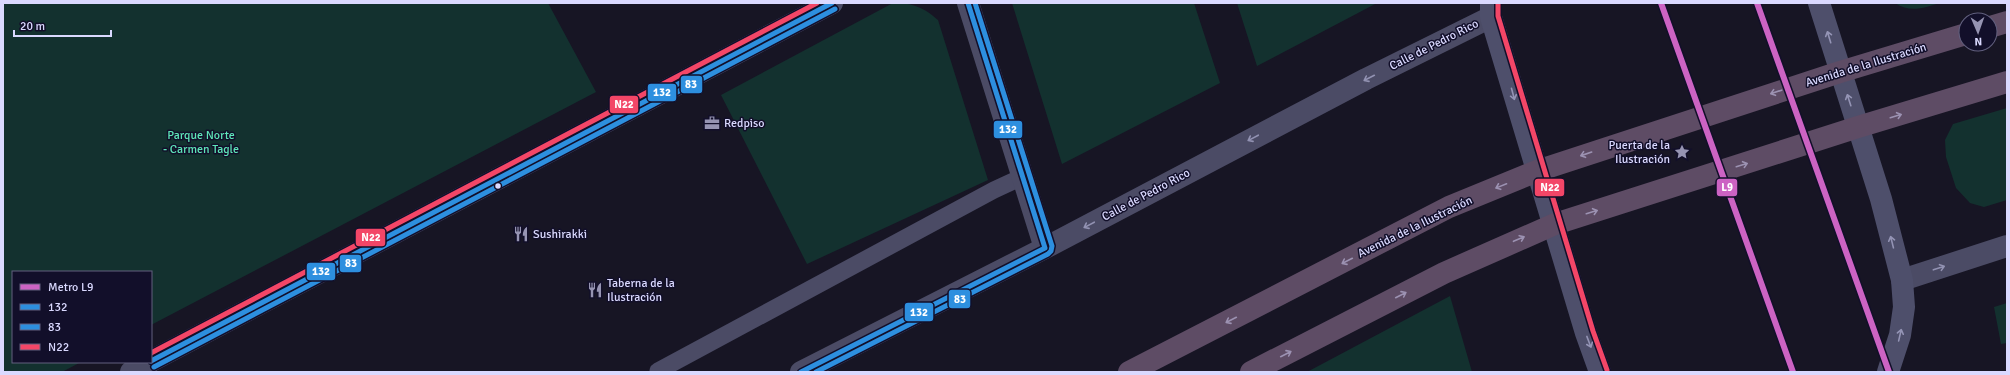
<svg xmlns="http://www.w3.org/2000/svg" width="2010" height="375" font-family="Signika,sans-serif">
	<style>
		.green { fill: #13312f }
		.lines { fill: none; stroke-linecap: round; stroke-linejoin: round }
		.lane { stroke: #4b4b65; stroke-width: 17 }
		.street { stroke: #4b4b65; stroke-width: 22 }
		.secondary { stroke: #4e4f6b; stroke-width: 22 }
		.highway { stroke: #5e4c65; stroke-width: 22 }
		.bus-1-casing { stroke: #120f2a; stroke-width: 8 }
		.bus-2-casing { stroke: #120f2a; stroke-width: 8 }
		.bus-3-casing { stroke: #120f2a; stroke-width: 8 }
		.bus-1 { stroke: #2d8fdf; stroke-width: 5 }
		.bus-2 { stroke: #2d8fdf; stroke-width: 5 }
		.bus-3 { stroke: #f34667; stroke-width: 5 }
		.metro-1-casing { stroke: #120f2a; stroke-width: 9 }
		.metro-1 { stroke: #cc63c3; stroke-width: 6 }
		.oneway { stroke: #9494b5 }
		.oneway2 { stroke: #9292b2 }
		.oneway3 { stroke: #9c92b2 }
		.bus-dot { fill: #dad9ff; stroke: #120f2a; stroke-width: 1.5 }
		.labels { text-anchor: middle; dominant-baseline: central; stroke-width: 3; stroke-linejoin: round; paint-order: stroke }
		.street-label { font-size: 12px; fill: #dad9ff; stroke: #120f2a }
		.poi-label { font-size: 12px; fill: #dad9ff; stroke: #120f2a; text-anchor: start }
		.park-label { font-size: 12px; fill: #5ee6b9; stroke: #120f2a }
		.line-badge { stroke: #120f2a; stroke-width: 1.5 }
		.badge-label { font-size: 11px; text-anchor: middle; font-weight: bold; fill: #fff }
	</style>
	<rect width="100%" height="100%" fill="#171524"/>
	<path class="green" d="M3,3H548L596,92L151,325V272H13V362H81L62,372H3Z
		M893,3C913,3 923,7 938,20L988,180L807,264L721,95Z
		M1012,3H1194L1220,83L1062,164Z
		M1237,3H1377L1257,66Z
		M1895,3H1940C1924,8 1910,13 1895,3Z
		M2007,108V200L1984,207L1970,203L1956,188L1946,157L1945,140L1953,124Z
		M1450,296L1472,372H1307Z
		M2007,303V343L2001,344L1994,307Z"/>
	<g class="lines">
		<path class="lane" d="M658,371L994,190L1022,177"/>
		<path class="street" d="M968,3L1045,248
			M1902,280L2007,246
			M151,361L832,3
			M131,372L150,362
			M801,372L1045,248L1366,79L1491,17"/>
		<path class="secondary" d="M1491,3V17L1586,333L1600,372
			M1819,3L1881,199L1902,280L1904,307L1900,335L1888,372"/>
		<path class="highway" d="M1990,27L2007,22
			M1129,372L1449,207L1537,171L1840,72L1966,34
			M1251,372L1444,273L1555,224L1858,127L2007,82"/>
		<g class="bus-1-casing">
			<path id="bus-1" d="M151,361L832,3
				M801,372L1045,248L968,3"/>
		</g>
		<g class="bus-2-casing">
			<path id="bus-2" d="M154,367L835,9
				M816,372L1048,254L1051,251L1052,246L975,3"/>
		</g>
		<g class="bus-3-casing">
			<path id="bus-3" d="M1498,3V16L1593,331L1607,370
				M151,353L817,3"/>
		</g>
		<use href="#bus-1" class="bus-1"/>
		<use href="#bus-2" class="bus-2"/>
		<use href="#bus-3" class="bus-3"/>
		<g class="metro-1-casing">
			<path id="metro-1" d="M1661,3L1793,372
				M1757,3L1889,372"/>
		</g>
		<use href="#metro-1" class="metro-1"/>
	</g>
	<defs><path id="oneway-shaft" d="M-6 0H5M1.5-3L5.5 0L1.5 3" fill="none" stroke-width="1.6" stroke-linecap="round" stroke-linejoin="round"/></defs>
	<g class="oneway">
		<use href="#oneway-shaft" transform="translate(1829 37) rotate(-107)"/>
		<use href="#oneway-shaft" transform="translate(1513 94) rotate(75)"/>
		<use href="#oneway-shaft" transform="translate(1849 100) rotate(-108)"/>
		<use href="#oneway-shaft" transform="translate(1892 242) rotate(-104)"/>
		<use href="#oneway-shaft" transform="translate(1900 335) rotate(-77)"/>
		<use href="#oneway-shaft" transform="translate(1589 342) rotate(69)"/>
	</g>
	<g class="oneway2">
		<use href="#oneway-shaft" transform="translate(1369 78) rotate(153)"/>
		<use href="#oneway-shaft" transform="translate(1253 138) rotate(152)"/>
		<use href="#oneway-shaft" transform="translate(1089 225) rotate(152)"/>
		<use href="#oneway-shaft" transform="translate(1939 268) rotate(-18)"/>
	</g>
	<g class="oneway3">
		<use href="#oneway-shaft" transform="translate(1776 92) rotate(162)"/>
		<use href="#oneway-shaft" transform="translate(1896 116) rotate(-17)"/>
		<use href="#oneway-shaft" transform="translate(1586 154) rotate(161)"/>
		<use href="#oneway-shaft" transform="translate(1742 165) rotate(-17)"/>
		<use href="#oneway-shaft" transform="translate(1501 186) rotate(158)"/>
		<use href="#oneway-shaft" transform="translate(1592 212) rotate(-17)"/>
		<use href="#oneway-shaft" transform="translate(1519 239) rotate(-23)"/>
		<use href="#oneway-shaft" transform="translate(1347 261) rotate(153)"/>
		<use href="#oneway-shaft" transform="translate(1401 295) rotate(-27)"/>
		<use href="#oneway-shaft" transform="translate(1231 320) rotate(153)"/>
		<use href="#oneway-shaft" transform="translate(1286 354) rotate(-27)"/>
	</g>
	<defs>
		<g id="office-bare" transform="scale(1.2)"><path d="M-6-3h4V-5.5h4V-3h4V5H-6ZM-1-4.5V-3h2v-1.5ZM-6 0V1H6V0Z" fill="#9694b2" stroke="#120f2a" stroke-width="2.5" paint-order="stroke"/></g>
		<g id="sight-bare" transform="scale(1.2)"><path d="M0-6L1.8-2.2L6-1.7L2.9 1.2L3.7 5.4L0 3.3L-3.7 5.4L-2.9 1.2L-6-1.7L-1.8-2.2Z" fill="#9694b2" stroke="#120f2a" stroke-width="2.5" paint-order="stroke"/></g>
		<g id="restaurant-bare" transform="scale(1.2)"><path d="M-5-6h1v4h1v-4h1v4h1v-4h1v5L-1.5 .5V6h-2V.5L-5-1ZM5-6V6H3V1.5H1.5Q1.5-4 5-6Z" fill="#9694b2" stroke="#120f2a" stroke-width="2.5" paint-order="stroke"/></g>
	</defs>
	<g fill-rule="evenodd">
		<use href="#office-bare" x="712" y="123"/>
		<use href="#sight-bare" x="1682" y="152"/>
		<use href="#restaurant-bare" x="521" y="234"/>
		<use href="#restaurant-bare" x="595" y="290"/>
	</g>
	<circle class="bus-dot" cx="498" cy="186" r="3.5"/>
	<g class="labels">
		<g class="street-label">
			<text transform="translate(1434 45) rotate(-27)">Calle de Pedro Rico</text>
			<text transform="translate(1866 65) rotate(-17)">Avenida de la Ilustración</text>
			<text transform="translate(1146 195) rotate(-28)">Calle de Pedro Rico</text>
			<text transform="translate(1415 227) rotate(-26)">Avenida de la Ilustración</text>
		</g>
		<g class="poi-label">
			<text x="724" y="123">Redpiso</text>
			<text x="1670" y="145" text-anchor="end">Puerta de la<tspan x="1670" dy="14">Ilustración</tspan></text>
			<text x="533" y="234">Sushirakki</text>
			<text x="607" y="283">Taberna de la<tspan x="607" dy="14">Ilustración</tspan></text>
		</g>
		<g class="park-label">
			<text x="201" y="135">Parque Norte<tspan x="201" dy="14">- Carmen Tagle</tspan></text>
		</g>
	</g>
	<g class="line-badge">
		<rect x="680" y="75" width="23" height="19" rx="4" fill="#2d8fdf"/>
		<rect x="647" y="83" width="30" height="19" rx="4" fill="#2d8fdf"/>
		<rect x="609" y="95" width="30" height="19" rx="4" fill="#f34667"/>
		<rect x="993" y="120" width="30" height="19" rx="4" fill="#2d8fdf"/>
		<rect x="1534" y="178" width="31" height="19" rx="4" fill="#f34667"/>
		<rect x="1716" y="178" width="22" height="19" rx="4" fill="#cc63c3"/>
		<rect x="355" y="228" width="31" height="19" rx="4" fill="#f34667"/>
		<rect x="339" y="254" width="23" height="19" rx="4" fill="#2d8fdf"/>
		<rect x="306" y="262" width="30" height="19" rx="4" fill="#2d8fdf"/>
		<rect x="948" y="289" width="23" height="20" rx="4" fill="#2d8fdf"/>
		<rect x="904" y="302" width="30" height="20" rx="4" fill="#2d8fdf"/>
	</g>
	<g class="badge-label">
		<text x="691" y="88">83</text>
		<text x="662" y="96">132</text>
		<text x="624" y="108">N22</text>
		<text x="1008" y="133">132</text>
		<text x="1550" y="191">N22</text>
		<text x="1727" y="191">L9</text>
		<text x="371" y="241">N22</text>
		<text x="351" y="267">83</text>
		<text x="321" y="275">132</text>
		<text x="960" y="303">83</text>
		<text x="919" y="316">132</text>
	</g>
	<rect width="2010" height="375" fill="none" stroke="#dad9ff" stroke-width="8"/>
	<rect x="12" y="271" width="140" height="92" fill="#120f2a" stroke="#62607f"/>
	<rect x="20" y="284" width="20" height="6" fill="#cc63c3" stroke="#62607f"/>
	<text x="48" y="291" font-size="12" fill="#dad9ff">Metro L9</text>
	<rect x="20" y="304" width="20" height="6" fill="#2d8fdf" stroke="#62607f"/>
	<text x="48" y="311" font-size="12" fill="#dad9ff">132</text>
	<rect x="20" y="324" width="20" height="6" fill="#2d8fdf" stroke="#62607f"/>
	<text x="48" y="331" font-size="12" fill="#dad9ff">83</text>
	<rect x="20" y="344" width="20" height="6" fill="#f34667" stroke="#62607f"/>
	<text x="48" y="351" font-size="12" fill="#dad9ff">N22</text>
	<g transform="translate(1978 32) rotate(178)"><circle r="19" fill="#120f2a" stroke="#62607f"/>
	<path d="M0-3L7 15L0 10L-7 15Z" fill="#9694b2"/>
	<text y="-6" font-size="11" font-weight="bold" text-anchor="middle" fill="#dad9ff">N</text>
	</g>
	<path d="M14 30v6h97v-6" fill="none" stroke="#dad9ff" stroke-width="2"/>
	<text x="20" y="30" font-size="12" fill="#dad9ff" stroke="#120f2a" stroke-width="3" paint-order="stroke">20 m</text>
</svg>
